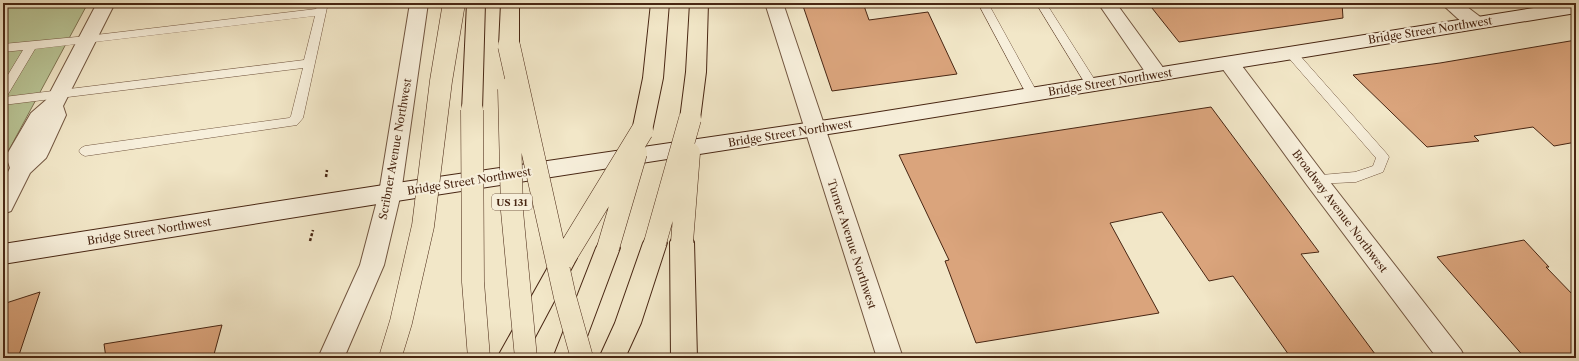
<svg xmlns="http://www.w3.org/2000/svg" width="1579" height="361" font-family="'Libre Caslon Text',serif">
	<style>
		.green { fill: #b9c596; stroke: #807654 }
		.building { fill: #daa47c; stroke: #482613 }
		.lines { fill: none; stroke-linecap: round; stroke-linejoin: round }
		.service-casing { stroke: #725640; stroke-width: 1 }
		.minor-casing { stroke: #725640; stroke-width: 2 }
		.tertiary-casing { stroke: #725640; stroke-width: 2 }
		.secondary-casing { stroke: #482613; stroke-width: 2 }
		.motorway-casing { stroke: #482613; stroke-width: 2 }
		.path { stroke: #482613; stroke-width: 2.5; stroke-dasharray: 3 2; stroke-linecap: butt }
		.service { fill: #f7efdb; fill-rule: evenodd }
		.minor { fill: #f7efdb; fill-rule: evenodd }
		.tertiary { fill: #f7efdb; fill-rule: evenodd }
		.secondary { fill: #f7efdb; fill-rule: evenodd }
		.motorway { fill: #f2e7c8; fill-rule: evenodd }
		.motorway-bridge-casing { stroke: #482613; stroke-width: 23; stroke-linecap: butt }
		.motorway-bridge { stroke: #f2e7c8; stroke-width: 22 }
		.labels { text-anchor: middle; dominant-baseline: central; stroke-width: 4; stroke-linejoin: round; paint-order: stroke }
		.shield { fill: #f7efdb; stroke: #7c624f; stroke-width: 1 }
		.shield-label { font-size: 10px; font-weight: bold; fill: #482613 }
		.street-label { font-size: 11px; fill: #482613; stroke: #f7efdb }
	</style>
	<rect width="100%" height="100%" fill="#f2e7c8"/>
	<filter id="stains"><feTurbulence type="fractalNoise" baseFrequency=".005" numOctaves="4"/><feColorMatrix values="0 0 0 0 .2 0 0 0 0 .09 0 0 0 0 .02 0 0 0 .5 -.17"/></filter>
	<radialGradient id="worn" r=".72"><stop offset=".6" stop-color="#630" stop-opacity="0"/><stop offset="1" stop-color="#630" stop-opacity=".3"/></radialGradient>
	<path class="green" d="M3,3H88L3,161Z"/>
	<path class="building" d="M802,3H863L869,20L928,12L957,74L832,91Z
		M1148,3H1342L1343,18L1179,42Z
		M1576,40V142L1554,146L1533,127L1474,136L1479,141L1427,147L1353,75L1440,63Z
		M1211,107L1319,252L1301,254L1378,358H1291L1233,276L1209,281L1162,212L1110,223L1159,313L976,343L945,261L949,260L899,155Z
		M1524,240L1549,267H1546L1576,298V358H1525L1437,257Z
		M40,292L18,358H3V304Z
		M222,325L213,358H106L104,344Z"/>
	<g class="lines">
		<g class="service-casing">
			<path id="service" d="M318,3H328L303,118L297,125L85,156L81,154L79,151L81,148L85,146L289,118L291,116L303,68L3,105V83L23,50L3,52V44L87,36L316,9ZM315,16L304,60L4,97L7,96L35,49Z
				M978,3H988L1038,94L1036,97H1028Z
				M1036,3H1046L1098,85L1096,88H1088Z
				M1291,49L1295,50L1387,154L1389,157L1383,172L1356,182L1315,184L1310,182L1309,179L1310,176L1355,172L1373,166L1376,158L1287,56L1285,53L1287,50Z"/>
		</g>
		<g class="minor-casing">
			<path id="minor" d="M97,3H115L63,106L66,115L49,152L46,158L30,173L11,211L3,214V182L10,168L6,156L31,113L46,100Z
				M1098,3H1116L1164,69L1167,74L1164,79L1157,81L1150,79Z"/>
		</g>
		<g class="tertiary-casing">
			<path id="tertiary" d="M410,3H428L401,193L384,265L344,358H318L360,265L379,193Z
				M765,3H783L903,358H877Z
				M1442,3H1462L1483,19L1485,23L1483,27C1467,31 1456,16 1445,7Z
				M1229,57L1236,58L1323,173L1461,350L1465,358H1437L1307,185L1222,68L1219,63L1222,58Z"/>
		</g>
		<g class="secondary-casing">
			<path id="secondary" d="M1565,3H1576V13L861,129L390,202L3,264V244L390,184L861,115Z"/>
		</g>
		<g class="motorway-casing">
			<path id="motorway" d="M467,3H485L482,110L479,115L472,117L465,115L462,110Z
				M501,3H519V46L516,50L509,52L502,50L499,46Z
				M651,3H669L663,78L652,131L649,136L642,139L635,136L632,131L643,78Z
				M690,3H708L706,72L700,119L697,124L690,126L683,124L680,119L686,72Z
				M682,233L690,235L694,242L697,358H671L670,242L674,235Z
				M655,234L663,236L667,243L641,323L625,358H599L615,323L643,243L647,236Z
				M608,239L616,241L620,248L579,358H553L596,248L600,241Z
				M565,248L573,251L577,258L524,358H497L557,251Z"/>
		</g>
		<path class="path" d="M3,4L6,3
			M326,177L327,170
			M310,241L313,230"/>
		<use href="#service" class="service"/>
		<use href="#minor" class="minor"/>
		<use href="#tertiary" class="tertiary"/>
		<use href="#secondary" class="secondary"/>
		<use href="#motorway" class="motorway"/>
		<g class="motorway-bridge-casing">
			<path id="motorway-bridge" d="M509,46L565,297L582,358
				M509,89L512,211L526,358
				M472,110L473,282L479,358
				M682,242L689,153
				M655,243L690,119
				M608,248L636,153
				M565,257L642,131
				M390,358L401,322L423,226L441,81L454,3"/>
		</g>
		<use href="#motorway-bridge" class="motorway-bridge"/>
	</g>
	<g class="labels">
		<rect class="shield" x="492" y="194" width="40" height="16" rx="3"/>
		<g class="shield-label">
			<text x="512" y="202">US 131</text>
		</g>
		<g class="street-label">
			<text transform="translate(1430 30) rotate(-9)">Bridge Street Northwest</text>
			<text transform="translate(1110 82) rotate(-9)">Bridge Street Northwest</text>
			<text transform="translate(790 133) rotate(-9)">Bridge Street Northwest</text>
			<text transform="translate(395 149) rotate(-80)">Scribner Avenue Northwest</text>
			<text transform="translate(469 181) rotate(-9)">Bridge Street Northwest</text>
			<text transform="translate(1340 211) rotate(53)">Broadway Avenue Northwest</text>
			<text transform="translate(149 231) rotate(-9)">Bridge Street Northwest</text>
			<text transform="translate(852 244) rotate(72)">Turner Avenue Northwest</text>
		</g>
	</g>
	<rect width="1579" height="361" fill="none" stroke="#f2e7c8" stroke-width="16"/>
	<rect x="4" y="4" width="1571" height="353" fill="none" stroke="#482613" stroke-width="2"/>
	<rect x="8" y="8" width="1563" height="345" fill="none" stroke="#482613"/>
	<rect width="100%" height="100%" filter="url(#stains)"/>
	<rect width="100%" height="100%" fill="url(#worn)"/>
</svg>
